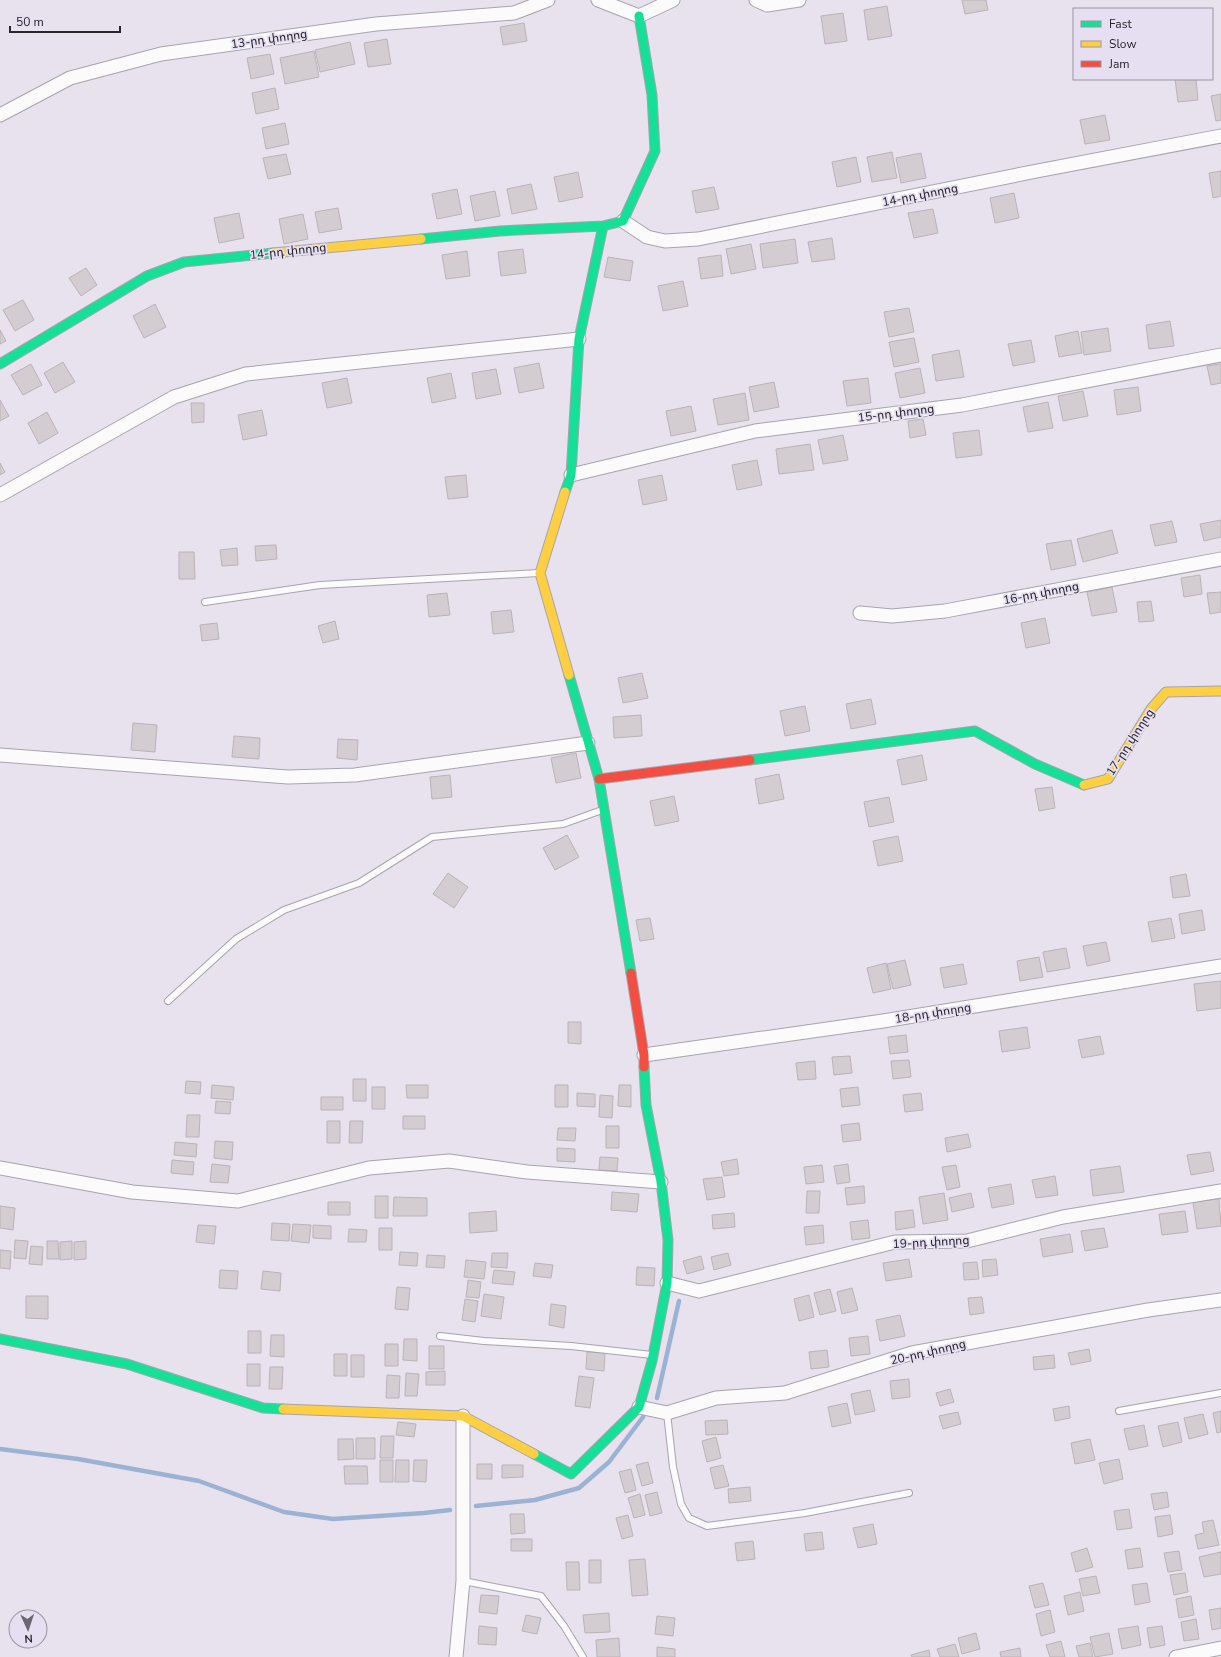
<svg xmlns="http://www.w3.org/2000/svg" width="1221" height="1657" font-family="'Nunito Sans','Noto Sans Armenian',sans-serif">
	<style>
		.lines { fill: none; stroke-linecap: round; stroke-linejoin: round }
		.stream { stroke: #9bb2d2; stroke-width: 4.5 }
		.building { fill: #d3cdd1; stroke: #bab3b7 }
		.lane-casing { stroke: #a7a4ac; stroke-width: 8 }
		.street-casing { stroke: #a7a4ac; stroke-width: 15 }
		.fast-casing { stroke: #a7a4ac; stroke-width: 11 }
		.slow-casing { stroke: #a7a4ac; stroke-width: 11 }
		.jam-casing { stroke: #a7a4ac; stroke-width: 11 }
		.lane { stroke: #fbfbfc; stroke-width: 6 }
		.street { stroke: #fbfbfc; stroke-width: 13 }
		.fast { stroke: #16e098; stroke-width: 9 }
		.slow { stroke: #ffcf43; stroke-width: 9 }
		.jam { stroke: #f24e42; stroke-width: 9 }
		.labels { text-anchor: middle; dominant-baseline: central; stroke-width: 3.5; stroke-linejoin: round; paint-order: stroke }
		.street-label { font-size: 12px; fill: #28252c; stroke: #e6def1 }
	</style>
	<rect width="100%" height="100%" fill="#e7e2ed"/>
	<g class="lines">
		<path class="stream" d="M657,1398L679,1301
			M0,1449L78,1459L199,1481L284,1512L333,1519L424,1513L450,1510
			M476,1506L535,1500L579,1488L609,1462L643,1417"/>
	</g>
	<path class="building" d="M962,0H986L988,10L965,14Z
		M887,6L892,36L868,40L864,10Z
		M843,13L847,41L825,44L821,16Z
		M524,23L527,41L503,45L500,27Z
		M387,39L391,64L368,67L364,43Z
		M350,42L355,64L320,72L315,50Z
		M314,51L319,77L285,84L280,58Z
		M270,54L274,74L251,79L247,58Z
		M1175,79H1196L1198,100L1178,102Z
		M275,88L279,109L256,114L252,93Z
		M1221,94V120L1216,121L1211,96Z
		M1105,115L1110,140L1085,144L1080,120Z
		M285,123L289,144L266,149L262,128Z
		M892,152L897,178L872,182L867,157Z
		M921,153L926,178L901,183L896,158Z
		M286,154L291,174L268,179L263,158Z
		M856,157L861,182L837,187L832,162Z
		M1221,171V196L1213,198L1209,173Z
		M578,172L583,197L559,202L554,177Z
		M531,184L537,209L512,214L507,189Z
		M714,187L719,209L696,213L692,191Z
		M457,189L462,214L437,219L432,194Z
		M495,191L500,216L475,221L470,196Z
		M1014,193L1019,218L995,223L990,198Z
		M338,208L342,229L319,233L315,212Z
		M933,209L938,233L914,238L908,213Z
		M239,213L244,238L219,243L214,218Z
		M303,214L308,239L284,244L279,219Z
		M832,238L835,259L812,262L808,242Z
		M795,239L798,263L763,268L760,244Z
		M751,244L756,269L731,274L726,249Z
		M523,249L526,273L501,276L498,252Z
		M467,251L470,276L446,279L442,255Z
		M721,255L723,276L701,279L698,258Z
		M608,257L633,261L630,281L604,277Z
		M86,268L97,285L81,296L69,278Z
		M683,281L688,306L663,311L658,286Z
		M23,300L34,320L15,331L3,310Z
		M155,304L166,327L144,338L133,316Z
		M909,308L914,332L889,337L884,312Z
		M1170,321L1174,346L1149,349L1146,325Z
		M1108,328L1111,351L1084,355L1081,332Z
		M0,330L6,341L0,344Z
		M1078,331L1082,353L1059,357L1055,336Z
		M914,338L919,362L894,367L889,342Z
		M1031,340L1035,362L1013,366L1008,344Z
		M959,350L964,377L936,381L932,355Z
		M63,362L75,382L55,393L44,373Z
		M539,363L544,388L519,393L514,368Z
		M31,364L42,385L23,395L11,375Z
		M1221,364V383L1211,385L1207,366Z
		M920,368L925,393L900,398L895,373Z
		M496,369L501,394L476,399L472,373Z
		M451,373L456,398L432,403L427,378Z
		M347,378L352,403L327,408L322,383Z
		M868,378L871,403L847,406L843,381Z
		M774,382L779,407L754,412L749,387Z
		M1138,387L1141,411L1117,415L1114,390Z
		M1083,391L1088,416L1063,421L1058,396Z
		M745,393L749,420L718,425L713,399Z
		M0,400L9,416L0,421Z
		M1048,402L1053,428L1028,432L1023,407Z
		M191,403H204V422L192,423Z
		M691,406L696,431L671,436L666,411Z
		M262,410L267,435L243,440L238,415Z
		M47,412L58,433L39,444L28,423Z
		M923,419L926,435L910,438L908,421Z
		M979,430L982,455L956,458L953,433Z
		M843,435L848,460L823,464L818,440Z
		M810,444L814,470L779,474L776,449Z
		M757,460L762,485L737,490L732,465Z
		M0,463L5,472L0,475Z
		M466,475L468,497L448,499L445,477Z
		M662,475L667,500L643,505L638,480Z
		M1221,520V537L1204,541L1200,524Z
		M1172,521L1177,542L1155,546L1150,525Z
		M1112,530L1118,553L1083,562L1077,539Z
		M1071,540L1076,565L1051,570L1046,544Z
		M276,545L277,559L256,561L255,546Z
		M237,548L238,565L222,566L220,550Z
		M179,552H194L195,579H179Z
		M1200,575L1202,594L1184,597L1181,578Z
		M1112,587L1117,612L1092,616L1087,592Z
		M1221,592V612L1210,614L1207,593Z
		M447,593L450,615L429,617L427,595Z
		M1151,601L1154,621L1139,622L1137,602Z
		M511,610L514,632L493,634L491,612Z
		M1045,618L1050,643L1026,648L1021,623Z
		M335,621L339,639L323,643L318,626Z
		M217,623L219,639L202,641L200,625Z
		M642,673L648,698L623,703L618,678Z
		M871,699L876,724L851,729L846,704Z
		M805,706L810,731L785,736L780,711Z
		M641,715L642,736L614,738L613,717Z
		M133,723L157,725L155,752L131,750Z
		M234,736L260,738L259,759L232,757Z
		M338,739L358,740L357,760L337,758Z
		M576,753L581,778L556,783L551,758Z
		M922,755L927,780L902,785L897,760Z
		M779,774L784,799L759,804L755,779Z
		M450,775L452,797L432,799L430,777Z
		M1052,787L1055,808L1039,811L1035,789Z
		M674,796L679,821L655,826L650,801Z
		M889,797L894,822L869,827L864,802Z
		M567,835L579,857L555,870L543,848Z
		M898,836L903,861L878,866L873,841Z
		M448,873L468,887L454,908L433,894Z
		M1186,874L1190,896L1173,898L1170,877Z
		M1202,910L1205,930L1182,934L1179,914Z
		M650,918L654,939L640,941L636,920Z
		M1171,918L1175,938L1152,942L1148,922Z
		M1106,942L1110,961L1087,966L1083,946Z
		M1066,948L1070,968L1047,972L1043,952Z
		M1039,957L1043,977L1020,981L1017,961Z
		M905,960L911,985L893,989L887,964Z
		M886,963L891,989L873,993L867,968Z
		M963,964L967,984L944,988L940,968Z
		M1221,981V1008L1197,1011L1194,984Z
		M568,1022H581V1044L568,1043Z
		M1027,1027L1030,1048L1002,1052L999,1031Z
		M906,1035L908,1052L890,1054L888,1037Z
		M1100,1036L1104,1054L1082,1058L1078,1040Z
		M850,1056L852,1073L834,1075L832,1057Z
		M909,1060L911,1077L893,1079L891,1061Z
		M815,1061L816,1079L798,1080L796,1063Z
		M353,1079H366V1101H353Z
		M186,1081L201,1082L200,1094L185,1093Z
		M212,1085L234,1087L233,1100L211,1098Z
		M406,1085H428V1098H407Z
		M555,1085H568V1107H555Z
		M619,1085H631V1107L618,1106Z
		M372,1087H385V1109H372Z
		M858,1087L860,1105L842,1107L840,1089Z
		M577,1093L595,1094V1107L577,1106Z
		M921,1093L923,1110L905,1112L903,1095Z
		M600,1095L613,1096L612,1118L599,1117Z
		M321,1097H343V1110H321Z
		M216,1101L231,1102L230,1114L215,1113Z
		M187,1115H200L199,1137H186Z
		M403,1116H425V1129H403Z
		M327,1121H340V1143H327Z
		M350,1121H363L362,1143H349Z
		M859,1123L861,1140L843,1142L841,1125Z
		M606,1126H619V1148H606Z
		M558,1128H576L575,1141L557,1140Z
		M968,1134L971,1147L947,1152L945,1138Z
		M215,1141L233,1142L232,1160L214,1158Z
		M175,1142L197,1144L196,1157L174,1155Z
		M557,1148L575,1149V1162L557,1161Z
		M1210,1152L1214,1171L1191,1175L1187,1155Z
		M600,1157L618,1158L617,1171L599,1170Z
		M737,1159L739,1174L724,1176L721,1162Z
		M172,1160L194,1162L193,1175L171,1173Z
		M212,1164L230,1166L228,1183L210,1182Z
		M848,1164L850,1182L837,1184L834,1166Z
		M822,1165L824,1182L806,1184L804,1167Z
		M956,1165L960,1187L947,1190L942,1167Z
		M1120,1166L1124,1192L1093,1196L1090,1170Z
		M1055,1176L1058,1195L1036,1198L1032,1180Z
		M722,1177L725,1197L707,1200L703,1179Z
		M1011,1184L1014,1204L992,1208L988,1188Z
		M864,1186L865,1203L847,1205L845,1188Z
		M807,1191H820L819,1213H806Z
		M612,1192L639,1194L637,1212L611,1210Z
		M944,1193L948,1220L923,1224L919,1197Z
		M971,1193L974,1207L952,1212L949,1198Z
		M375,1196H388V1218H375Z
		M394,1197L427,1198V1216H393Z
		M1219,1199L1221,1226L1197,1229L1193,1202Z
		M328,1202H350V1215H328Z
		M0,1206L15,1208L13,1230L0,1228Z
		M913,1210L915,1227L896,1230L895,1212Z
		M496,1211L497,1231L470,1233L469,1213Z
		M1185,1211L1188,1232L1162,1235L1159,1214Z
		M734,1213L735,1227L713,1229L712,1215Z
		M868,1220L870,1238L852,1240L850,1222Z
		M272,1223L290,1224L289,1241L271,1240Z
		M293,1224L311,1225L309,1243L291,1241Z
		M198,1225L216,1226L214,1244L196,1242Z
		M313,1225L331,1226V1239L313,1238Z
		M823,1225L824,1243L806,1245L804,1227Z
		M379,1228H392V1250H379Z
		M1104,1228L1108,1247L1085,1251L1081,1231Z
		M349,1229L367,1230L366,1242H348Z
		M1070,1234L1073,1252L1043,1257L1040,1239Z
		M15,1240L28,1241L26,1259L14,1258Z
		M47,1241H58L59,1259H47Z
		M72,1241V1259L60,1260V1242Z
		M86,1241V1259L74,1260V1242Z
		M31,1246L43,1247L42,1265L29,1264Z
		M0,1250L11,1251L10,1269L0,1268Z
		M400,1252L418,1253L417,1266L399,1265Z
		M492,1253H508L507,1268L491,1267Z
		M728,1253L731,1265L714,1270L711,1257Z
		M427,1255L445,1256L444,1268L426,1267Z
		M701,1256L704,1269L687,1274L683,1261Z
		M909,1259L912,1277L886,1281L883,1263Z
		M996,1259L998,1275L983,1277L982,1260Z
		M466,1260L486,1262L484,1279L464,1277Z
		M977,1262L979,1279L964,1280L963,1263Z
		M535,1263L553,1265L551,1278L533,1276Z
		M637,1267L655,1268L654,1286L636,1285Z
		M220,1270L238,1271L237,1289L219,1288Z
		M494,1270L515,1272L513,1285L492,1283Z
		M263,1271L281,1273L280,1291L261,1289Z
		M468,1280L481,1282L479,1298L466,1297Z
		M397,1287L410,1288L408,1310L395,1309Z
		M852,1288L858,1310L842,1314L837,1292Z
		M830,1289L836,1311L820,1315L814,1293Z
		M484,1294L504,1297L501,1319L481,1316Z
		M809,1295L814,1317L799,1321L794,1299Z
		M26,1296H48V1319L26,1318Z
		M982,1297L984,1313L970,1315L968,1298Z
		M465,1299L478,1301L475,1322L462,1320Z
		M551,1304L566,1306L564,1328L549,1325Z
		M900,1315L905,1336L880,1341L876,1320Z
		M248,1331H261V1353H248Z
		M271,1335H284V1357L270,1356Z
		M868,1336L870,1354L851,1356L849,1338Z
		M404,1339H417V1361L403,1360Z
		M385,1344H398V1366H385Z
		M429,1346H444V1369H429Z
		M1089,1349L1091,1361L1071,1365L1068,1353Z
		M827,1350L829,1367L811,1369L809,1352Z
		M587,1352L605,1353L604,1371L586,1369Z
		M334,1354H347V1376H334Z
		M351,1355H364V1377H351Z
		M1054,1355L1055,1368L1034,1370L1033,1357Z
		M247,1364H260V1386H247Z
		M270,1367H283L282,1389H269Z
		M445,1371V1385H426V1372Z
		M406,1373L419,1374L417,1396H405Z
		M387,1375L400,1376L399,1398H386Z
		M579,1376L594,1378L590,1408L575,1406Z
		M909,1379L910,1397L892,1399L890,1381Z
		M950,1389L954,1402L940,1406L936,1393Z
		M870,1390L875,1411L855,1415L851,1394Z
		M847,1403L851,1423L832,1427L828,1407Z
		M1069,1406L1070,1418L1055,1421L1053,1409Z
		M1221,1411V1432L1217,1433L1213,1413Z
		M958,1412L961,1424L943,1429L939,1416Z
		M1203,1414L1208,1434L1189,1439L1184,1418Z
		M727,1420L728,1434L706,1435L705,1421Z
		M398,1422L416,1424L414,1437L396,1435Z
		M1178,1422L1182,1442L1163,1447L1158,1426Z
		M1144,1425L1148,1446L1129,1450L1124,1429Z
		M381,1436H394L393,1458H380Z
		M716,1437L721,1458L707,1462L702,1441Z
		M356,1438H375V1459H356Z
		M338,1439H353L354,1459L338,1460Z
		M1090,1439L1095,1460L1075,1464L1071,1443Z
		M1119,1459L1123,1479L1104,1484L1099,1463Z
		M380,1460H393V1482H380Z
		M396,1460H409V1482H395Z
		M414,1460H427L426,1482L413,1481Z
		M648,1462L653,1483L642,1486L636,1465Z
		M477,1464H492V1479H477Z
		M502,1465H523V1477L502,1478Z
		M723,1465L729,1486L715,1489L710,1468Z
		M344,1466H367L368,1484H345Z
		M631,1469L636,1490L625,1493L619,1472Z
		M750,1487L751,1501L729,1503L728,1489Z
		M657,1492L662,1513L650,1516L645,1495Z
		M1167,1492L1169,1507L1154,1510L1151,1494Z
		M640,1494L645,1515L634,1518L628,1498Z
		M1129,1509L1132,1528L1117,1530L1114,1511Z
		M510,1514H524L525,1533L511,1534Z
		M628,1515L633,1536L622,1539L616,1518Z
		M1170,1515L1173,1534L1158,1537L1155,1517Z
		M1213,1520L1219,1545L1198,1549L1195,1535L1204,1533L1202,1522Z
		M873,1524L877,1544L858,1548L853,1528Z
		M822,1532L824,1549L806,1551L804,1534Z
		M511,1539H532V1551H511Z
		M753,1541L755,1559L737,1561L735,1543Z
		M1087,1548L1093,1567L1076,1572L1071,1553Z
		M1140,1548L1143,1567L1128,1569L1125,1550Z
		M1179,1551L1182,1570L1168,1572L1164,1553Z
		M1221,1552V1574L1204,1577L1199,1557Z
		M645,1559L648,1595L632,1596L629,1560Z
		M589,1560H601V1583H589Z
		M566,1562H579L580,1590H567Z
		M1185,1573L1188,1592L1174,1595L1170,1575Z
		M1096,1576L1100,1593L1083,1596L1079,1579Z
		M1043,1583L1049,1605L1035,1608L1029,1586Z
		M1147,1583L1150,1602L1135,1605L1132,1585Z
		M1080,1592L1084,1611L1068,1615L1064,1596Z
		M481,1595L499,1596L497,1614L479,1612Z
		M1191,1596L1194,1615L1179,1618L1176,1599Z
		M1221,1608V1628L1212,1630L1209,1610Z
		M1050,1610L1055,1632L1041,1636L1036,1614Z
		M609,1613L610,1632L585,1633L583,1615Z
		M526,1615L541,1618L537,1634L522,1631Z
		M657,1616L675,1618L673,1636L655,1634Z
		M1196,1619L1199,1639L1184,1641L1181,1622Z
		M479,1626L497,1628L496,1645L478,1644Z
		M1138,1626L1141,1645L1122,1649L1118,1629Z
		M1162,1626L1165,1645L1150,1648L1147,1628Z
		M976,1633L980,1649L962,1654L958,1638Z
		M1109,1633L1113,1654L1095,1657L1090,1637Z
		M619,1638L620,1657H597L596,1640Z
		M1061,1641L1065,1657H1050L1046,1645Z
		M1090,1643L1093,1657H1079L1076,1646Z
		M955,1644L959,1657H940L937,1649Z
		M657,1647L675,1649V1657H657Z
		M1020,1648L1021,1657H1001L1000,1652Z
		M929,1650L930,1657H912L911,1655Z"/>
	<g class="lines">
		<g class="lane-casing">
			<path id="lane" d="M205,602L320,585L538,573
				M168,1001L236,939L284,910L359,883L432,837L563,824L602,810
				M440,1336L484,1341L571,1346L652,1355
				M1119,1411L1221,1393
				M667,1413L673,1467L681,1504L689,1518L707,1526L805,1513L909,1493
				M463,1581L541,1596L564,1626L583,1657"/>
		</g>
		<g class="street-casing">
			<path id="street" d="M598,0L639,16L673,0
				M756,0L767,5L799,0
				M0,115L70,78L161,54L376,24L514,13L548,0
				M623,221L647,237L665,241L698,239L1037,171L1221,136
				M571,475L755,431L962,405L1221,355
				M0,495L174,397L246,374L579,339
				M860,613L892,616L945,611L1221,559
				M0,755L288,777L355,775L588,743
				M644,1055L883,1021L1221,966
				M0,1168L132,1192L238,1201L369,1168L449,1161L527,1172L661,1182
				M667,1283L699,1291L895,1242L967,1241L1063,1217L1221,1191
				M639,1407L667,1413L716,1398L785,1393L912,1353L1148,1310L1221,1300
				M456,1657L463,1581V1416
				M1176,1657L1221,1648"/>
		</g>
		<g class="fast-casing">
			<path id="fast" d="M421,239L500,231L603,226L623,221L655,151L652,95L639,16
				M0,364L147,276L184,262L273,253
				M565,492L571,475L579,339L603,226
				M569,675L599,779L631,973
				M750,760L975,731L1035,764L1084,785
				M0,1339L127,1364L263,1408L283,1409
				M534,1454L571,1474L639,1407L652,1361L667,1283L668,1240L661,1182L646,1105L644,1067"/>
		</g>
		<g class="slow-casing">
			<path id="slow" d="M273,253L421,239
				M565,492L540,573L569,675
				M1084,785L1108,779L1151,709L1166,692L1221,691
				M283,1409L463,1416L534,1454"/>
		</g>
		<g class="jam-casing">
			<path id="jam" d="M599,779L750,760
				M631,973L644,1055V1067"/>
		</g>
		<use href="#lane" class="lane"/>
		<use href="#street" class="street"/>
		<use href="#fast" class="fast"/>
		<use href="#slow" class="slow"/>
		<use href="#jam" class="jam"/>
	</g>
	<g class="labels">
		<g class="street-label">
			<text transform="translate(269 39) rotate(-8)">13-րդ փողոց</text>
			<text transform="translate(920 195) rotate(-11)">14-րդ փողոց</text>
			<text transform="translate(288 251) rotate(-6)">14-րդ փողոց</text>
			<text transform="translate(896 413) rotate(-7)">15-րդ փողոց</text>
			<text transform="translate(1041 593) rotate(-11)">16-րդ փողոց</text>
			<text transform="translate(1130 742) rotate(-57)">17-րդ փողոց</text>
			<text transform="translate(933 1013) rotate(-9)">18-րդ փողոց</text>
			<text transform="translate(931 1242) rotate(-3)">19-րդ փողոց</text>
			<text transform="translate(928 1352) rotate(-13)">20-րդ փողոց</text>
		</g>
	</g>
	<rect x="1073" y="8" width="140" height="72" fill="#e6def1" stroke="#9a94a2"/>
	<rect x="1081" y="21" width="20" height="6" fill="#16e098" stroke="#9a94a2"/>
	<text x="1109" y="28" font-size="12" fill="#28252c">Fast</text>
	<rect x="1081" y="41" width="20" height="6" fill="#ffcf43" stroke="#9a94a2"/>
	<text x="1109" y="48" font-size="12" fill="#28252c">Slow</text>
	<rect x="1081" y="61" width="20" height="6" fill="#f24e42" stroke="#9a94a2"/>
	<text x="1109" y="68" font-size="12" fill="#28252c">Jam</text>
	<g transform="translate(28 1629) rotate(177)"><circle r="19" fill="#e6def1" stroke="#9a94a2"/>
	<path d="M0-3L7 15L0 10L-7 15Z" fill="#6b6770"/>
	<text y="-6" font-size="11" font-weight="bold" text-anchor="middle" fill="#28252c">N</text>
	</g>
	<path d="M10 26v6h110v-6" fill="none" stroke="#28252c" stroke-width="2"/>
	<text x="16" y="26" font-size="12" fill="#28252c" stroke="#e6def1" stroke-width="3" paint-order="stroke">50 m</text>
</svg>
